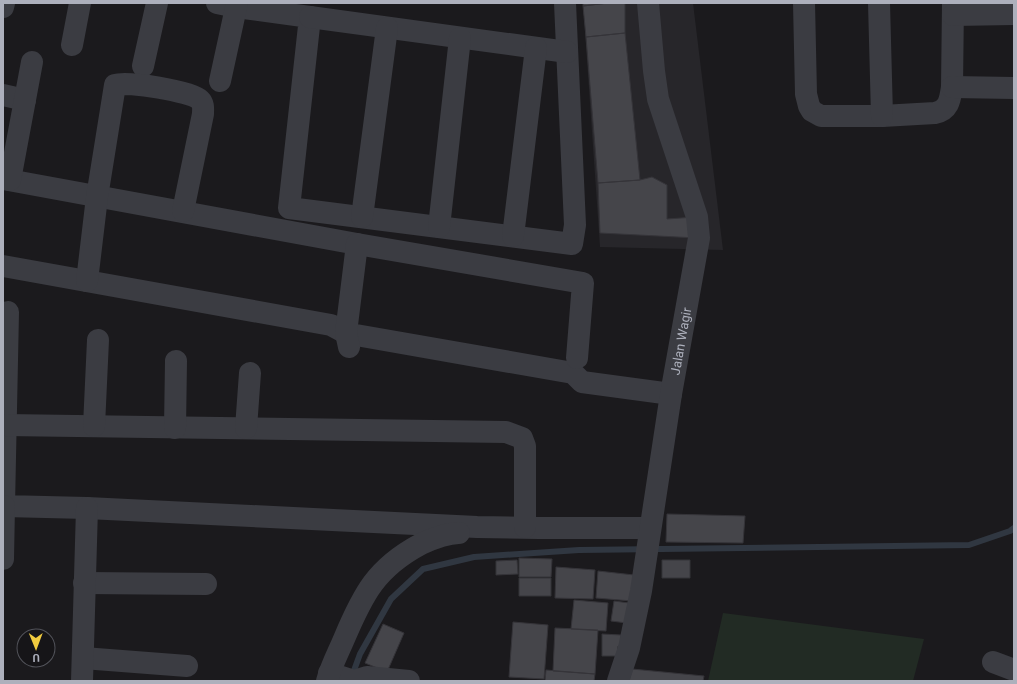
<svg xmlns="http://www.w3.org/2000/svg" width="1017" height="684" font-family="Roboto,sans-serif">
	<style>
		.built { fill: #27262a }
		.green { fill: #222b24 }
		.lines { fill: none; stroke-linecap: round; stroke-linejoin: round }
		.stream { stroke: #303741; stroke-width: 6 }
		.building { fill: #45454a; stroke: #353439 }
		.minor { stroke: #3b3c42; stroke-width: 22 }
		.labels { text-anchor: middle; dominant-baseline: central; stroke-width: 3; stroke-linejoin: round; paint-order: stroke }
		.street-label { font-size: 13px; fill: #adb0bc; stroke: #161518 }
	</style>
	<rect width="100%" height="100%" fill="#1b1a1d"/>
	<path class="built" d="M583,3H693L723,250L600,247Z"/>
	<path class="green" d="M723,613L924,639L913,681H708Z"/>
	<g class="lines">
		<path class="stream" d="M352,676L360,654L391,599L423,569L474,557L579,550L969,545L1010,531L1014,528"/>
	</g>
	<path class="building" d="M583,3H608L583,6Z
		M608,3H625V33L586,37L583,6Z
		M625,33L640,180L598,183L586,37Z
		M652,177L667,185V219L695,217L697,238L600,233L598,183L640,180Z
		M667,514L745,516L743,543L666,542Z
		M519,558L552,559L551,577H519Z
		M517,560L518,574L496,575V561Z
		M662,560H690V578H662Z
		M556,567L595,570L593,599L555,598Z
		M598,571L634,575L632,601L596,598Z
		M519,578H551V596H519Z
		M574,600L608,603L606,631L571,629Z
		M614,601L629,603L627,623L611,621Z
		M513,622L548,625L544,679L509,677Z
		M383,624L404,633L387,672L365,663Z
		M555,628L598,630L595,674L553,671Z
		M602,634L621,635L620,647L618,646L617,656H602Z
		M632,669L704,676L703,681H629Z
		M546,670L595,674L594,681H545Z"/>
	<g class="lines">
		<g class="minor">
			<path d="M217,3L236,7L310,17L289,208L572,244L575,225L565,3"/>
			<path d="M804,3L806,94L809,106L812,111L821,116H882L935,113C949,110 950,100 952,87L953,3"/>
			<path d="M879,3L882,116"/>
			<path d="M3,7L4,3"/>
			<path d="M953,15L1014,14"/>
			<path d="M310,17L567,52"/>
			<path d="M72,45L80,3"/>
			<path d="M143,66L157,3"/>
			<path d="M220,81L237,3"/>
			<path d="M952,87L1014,88"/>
			<path d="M3,95L25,100"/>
			<path d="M3,179L357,244"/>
			<path d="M10,180L32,62"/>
			<path d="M362,217L387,28"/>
			<path d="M439,227L460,38"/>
			<path d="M513,236L536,48"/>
			<path d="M3,266L331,325L346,333L356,335L573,373L582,382L671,394"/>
			<path d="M87,281L97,197L115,85C127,81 191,91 200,100C204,104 203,109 203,114L183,211"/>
			<path d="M8,312L4,506L87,508L477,527L539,528H650"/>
			<path d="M349,347L346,333L357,244L583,283L577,358"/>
			<path d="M5,425L506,432L522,438L525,446V527"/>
			<path d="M94,426L98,340"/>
			<path d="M175,428L176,361"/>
			<path d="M246,428L250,373"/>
			<path d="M3,559L4,506"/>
			<path d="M84,583L206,584"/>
			<path d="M83,658L187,666"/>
			<path d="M993,662L1014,670"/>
			<path d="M329,673L354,681L367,677L409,681"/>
			<path d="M82,681L87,508"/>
			<path d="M327,681C331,666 338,653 344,639C363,594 376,568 421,544C432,539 446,533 459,533"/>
			<path id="s1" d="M618,681L629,648L641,591L671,394L699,238L697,217L658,99L654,71L648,3"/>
		</g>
	</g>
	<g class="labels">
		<g class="street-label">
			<text stroke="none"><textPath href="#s1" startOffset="346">Jalan Wagir</textPath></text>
		</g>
	</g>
	<rect width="1017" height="684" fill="none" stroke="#adb0bc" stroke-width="8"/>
	<g transform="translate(36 648) rotate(179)"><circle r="19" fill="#161518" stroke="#52535a"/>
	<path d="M0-3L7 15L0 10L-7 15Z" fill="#f0cb3f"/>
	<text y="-6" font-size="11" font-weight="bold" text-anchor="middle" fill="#adb0bc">U</text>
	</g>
</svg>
